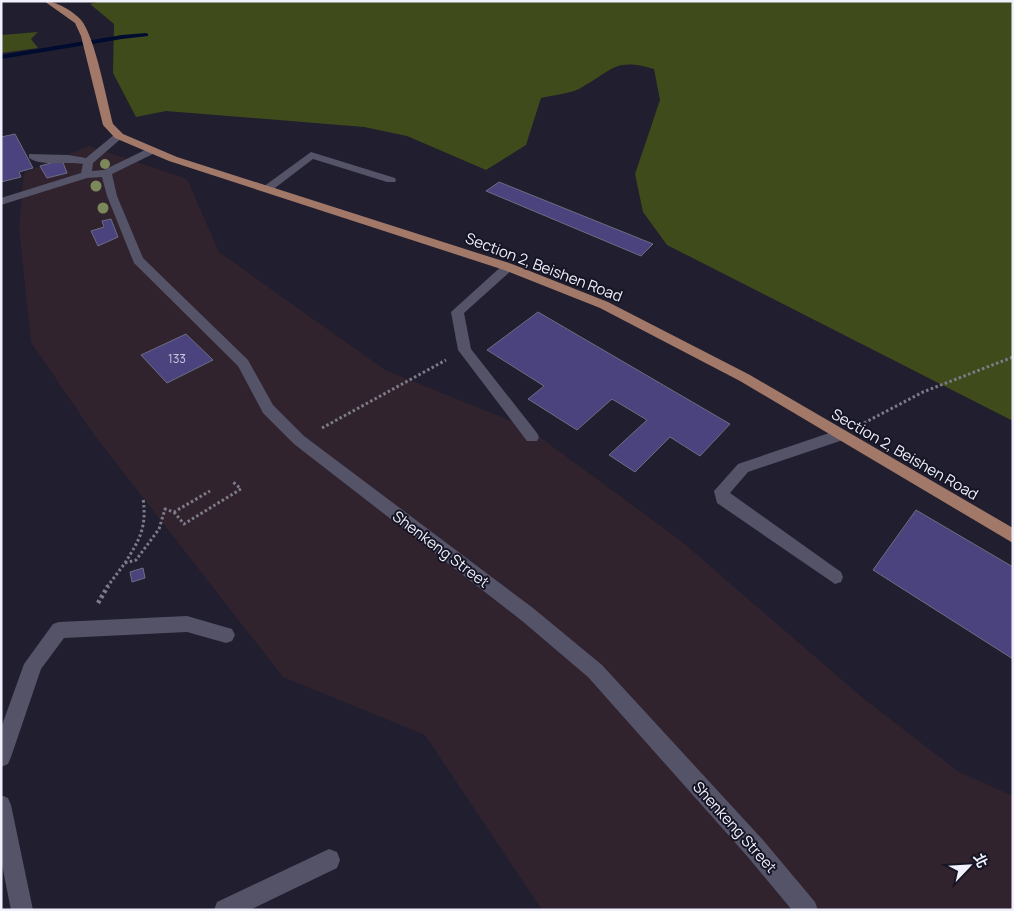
<svg xmlns="http://www.w3.org/2000/svg" width="1014" height="911" font-family="Manrope,'Noto Sans TC',sans-serif">
	<style>
		.commercial { fill: #31232e }
		.green { fill: #3f4b1b }
		.lines { fill: none; stroke-linecap: round; stroke-linejoin: round }
		.stream { fill: #000c2f; fill-rule: evenodd }
		.building { fill: #4a437e; stroke: #6d6d81 }
		.path-far1 { stroke: #7d7c8b; stroke-width: 3; stroke-dasharray: 2.5 2.5; stroke-linecap: butt }
		.path { stroke: #7d7c8b; stroke-width: 4.5; stroke-dasharray: 3 3; stroke-linecap: butt }
		.minor { fill: #545367; fill-rule: evenodd }
		.major { fill: #a27868; fill-rule: evenodd }
		.tree { fill: #7a885a }
		.labels { text-anchor: middle; dominant-baseline: central; stroke-width: 4; stroke-linejoin: round; paint-order: stroke }
		.number-label { font-size: 12px; fill: #c7c6dd }
		.street-label { font-size: 15px; fill: #f1f1fd; stroke: #161525 }
	</style>
	<rect width="100%" height="100%" fill="#201e2f"/>
	<path class="commercial" d="M89,146L187,179L219,252L385,370L526,427L681,541L864,699L959,772L1013,796V910H542L425,735L283,677L95,436L31,342L19,227L24,173Z"/>
	<path class="green" d="M102,1H1013V421L667,245L643,212L635,174L660,100L654,69C614,57 612,71 579,89C568,94 553,95 541,98L526,145L486,170L407,136L364,127L166,111L136,117L113,73L114,24L90,4Z
		M38,32L31,39L38,48L1,53V35Z"/>
	<g class="lines">
		<path class="stream" d="M146,33L148,34V36L122,39L1,59V55L122,35Z"/>
	</g>
	<path class="building" d="M15,134L33,168L19,172L21,177L1,182V137Z
		M62,160L67,173L47,178L40,166Z
		M499,182L653,244L641,256L486,191Z
		M111,219L118,237L98,246L91,231L104,227L102,221Z
		M538,312L730,424L700,456L670,437L635,472L609,455L647,420L612,399L577,430L528,399L544,386L487,350Z
		M186,334L213,360L167,383L141,355Z
		M916,510L1013,567V659L873,570Z
		M143,568L145,578L132,582L130,572Z"/>
	<g class="lines">
		<path class="path-far1" d="M864,423L923,392L1013,357
			M322,428L446,360
			M174,512L184,524L241,489L233,482
			M125,563C140,539 147,527 143,498
			M107,587L125,563L136,560L159,529L165,509L174,512L210,491"/>
		<path class="path" d="M98,603L108,586"/>
		<path class="minor" d="M115,134L124,136L93,163L92,171L104,170L147,149H155V153L112,174L117,196L143,258L248,360L273,405L304,436L533,608L602,665L763,840L815,902L818,910H792L747,856L588,677L521,620L294,444L263,413L238,366L134,263L107,196L102,177L87,178L1,205V198L81,173L83,164C66,161 43,167 29,158V154L68,155L86,158Z
			M311,152L395,178L396,180L395,182H387L313,159L271,191H263V187Z
			M508,263L514,267L512,270L464,313L471,349L537,433L539,437L537,441H527L458,350L451,312L504,264Z
			M841,429L846,431L848,435L846,439L748,472L730,493L841,572L843,577L841,582L835,584L717,503L714,491L738,464Z
			M187,616L232,629L235,635L232,641L226,643L187,632L64,638L41,669L11,757L8,764L1,767V728L24,664L53,624L59,622Z
			M1,795L8,798L11,805L33,910H11L1,860Z
			M329,849L337,852L340,860L337,868L250,910H214L217,902Z"/>
		<path class="major" d="M44,1C56,1 73,11 81,20C95,36 107,102 113,124L123,134L177,157L512,264L608,302L750,375L1013,528V543L740,381L600,308L504,270L169,161L115,138L103,125L81,36L75,23Z"/>
	</g>
	<g class="tree">
		<circle cx="105" cy="164" r="5"/>
		<circle cx="96" cy="186" r="5.5"/>
		<circle cx="103" cy="208" r="5.5"/>
	</g>
	<g class="labels">
		<g class="number-label">
			<text x="177" y="358">133</text>
		</g>
		<g class="street-label">
			<text transform="translate(544 267) rotate(21)">Section 2, Beishen Road</text>
			<text transform="translate(905 454) rotate(30)">Section 2, Beishen Road</text>
			<text transform="translate(441 549) rotate(37)">Shenkeng Street</text>
			<text transform="translate(735 827) rotate(48)">Shenkeng Street</text>
		</g>
	</g>
	<rect width="1014" height="911" fill="none" stroke="#f1f1fd" stroke-width="5"/>
	<g transform="translate(969 866) rotate(65)" stroke="#161525" stroke-width="4" paint-order="stroke">
	<path d="M0-4L9 19L0 12L-9 19Z" fill="#f1f1fd"/>
	<text y="-8" font-size="14" font-weight="bold" text-anchor="middle" fill="#f1f1fd">北</text>
	</g>
</svg>
